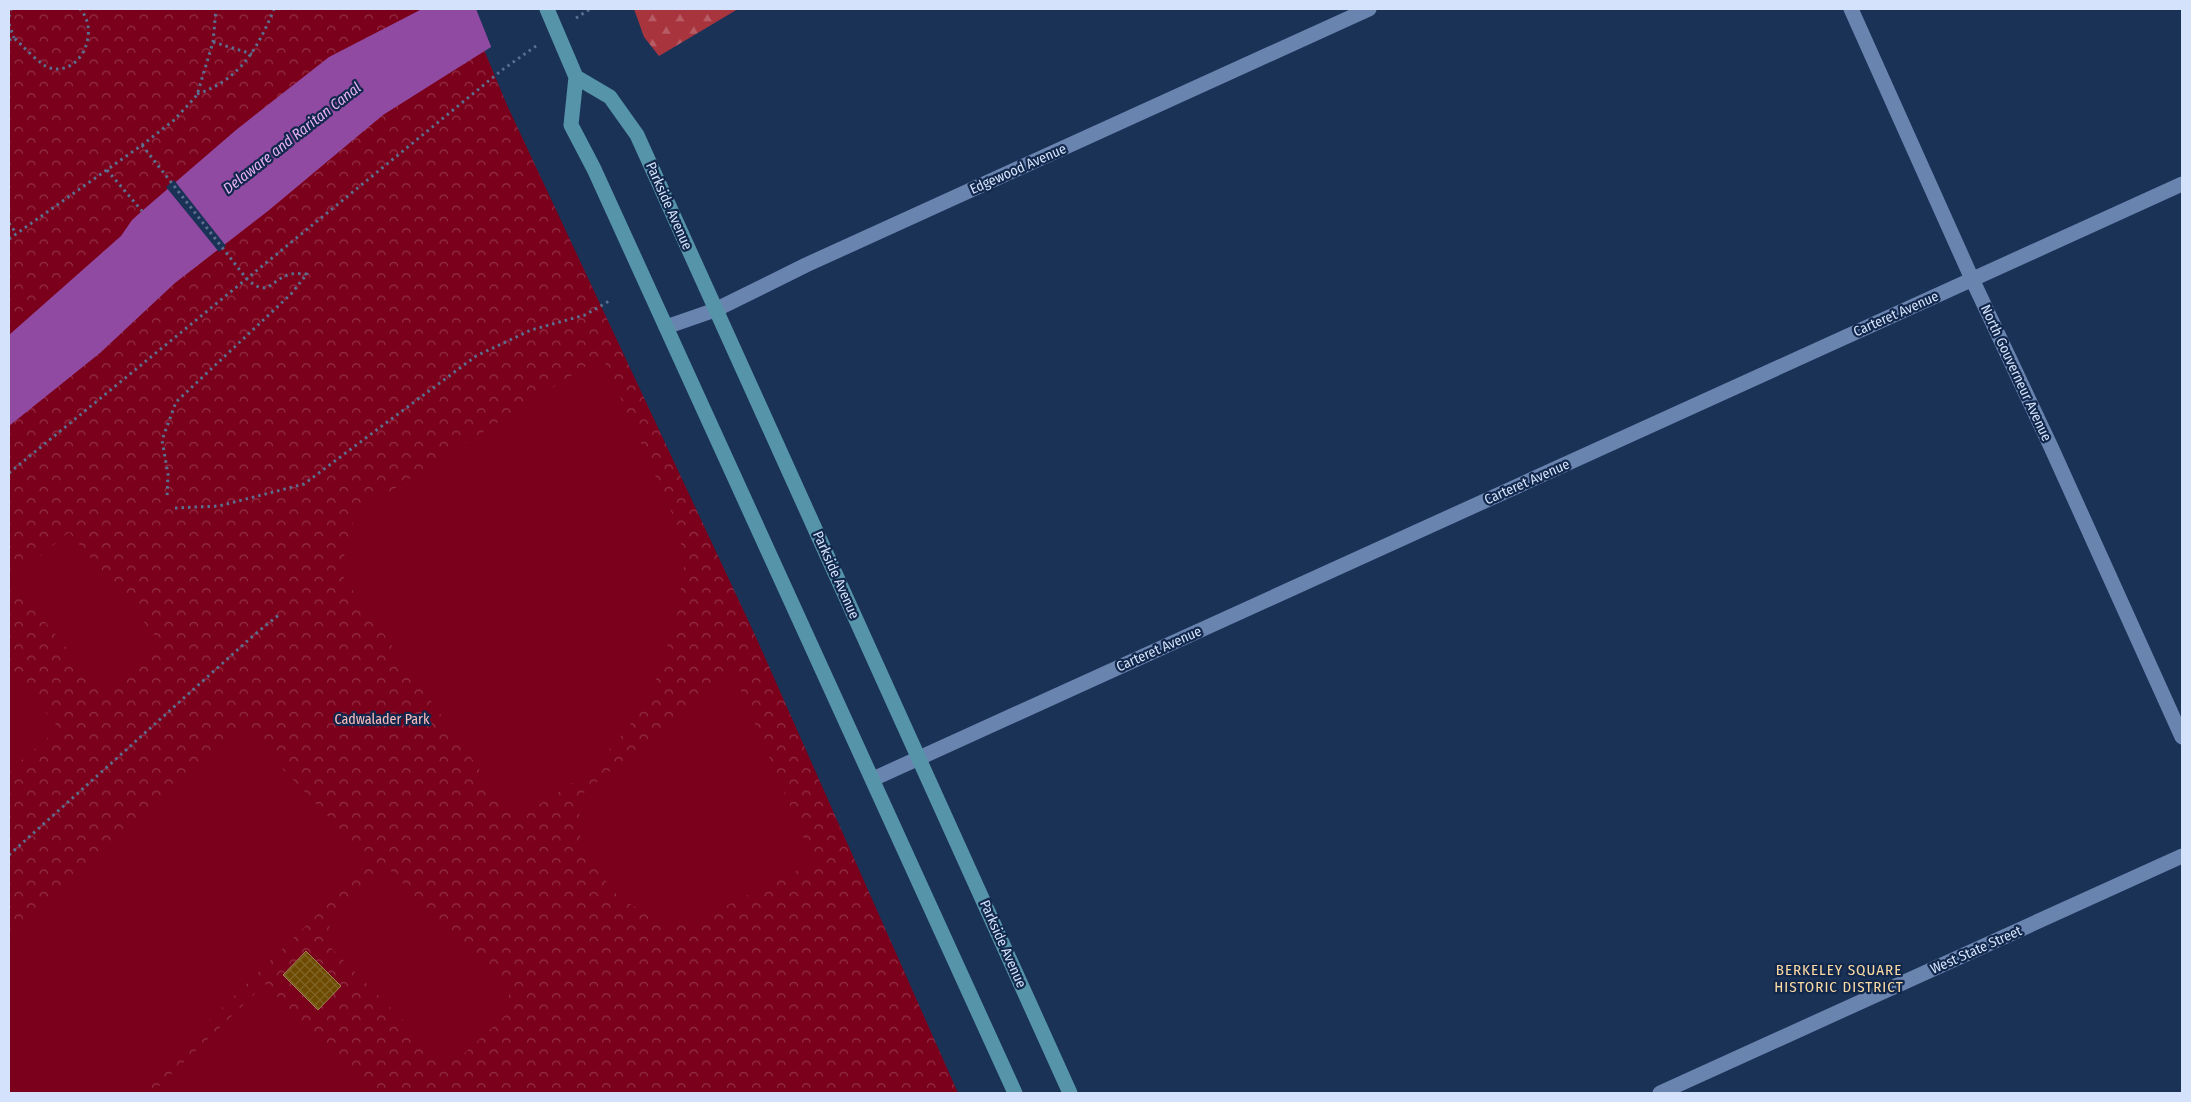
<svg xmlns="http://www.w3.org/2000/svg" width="2191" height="1102" font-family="'Fira Sans Condensed',sans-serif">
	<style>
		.forest { fill: url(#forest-firs) }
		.park { fill: url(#park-crowns) }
		.pitch { fill: #7b001b }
		.water { fill: #914aa1 }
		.pier { fill: #1b3257 }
		.building { fill: url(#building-cross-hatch); stroke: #9f8354 }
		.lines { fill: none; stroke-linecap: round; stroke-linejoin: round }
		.path { stroke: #5b7090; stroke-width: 3; stroke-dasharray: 2.5 4; stroke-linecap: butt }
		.minor { stroke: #6a84b0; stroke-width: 15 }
		.major { stroke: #5695a9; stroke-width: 15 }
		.labels { text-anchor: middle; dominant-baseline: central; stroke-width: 4.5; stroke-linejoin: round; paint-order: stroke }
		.street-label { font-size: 14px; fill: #d4e3fb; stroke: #11274c }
		.park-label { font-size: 14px; fill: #fbbcbb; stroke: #11274c }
		.water-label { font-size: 15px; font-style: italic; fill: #e8b1f4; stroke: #11274c }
		.neighbourhood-label { font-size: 15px; letter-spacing: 1px; fill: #fcdaa3; stroke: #11274c }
	</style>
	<defs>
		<pattern id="forest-firs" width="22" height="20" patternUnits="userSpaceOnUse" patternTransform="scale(1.25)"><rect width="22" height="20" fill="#a8353e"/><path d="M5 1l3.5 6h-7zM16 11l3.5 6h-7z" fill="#b75c64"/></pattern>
		<pattern id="park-crowns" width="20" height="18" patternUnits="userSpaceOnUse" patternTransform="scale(1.25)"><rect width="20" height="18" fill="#7b001b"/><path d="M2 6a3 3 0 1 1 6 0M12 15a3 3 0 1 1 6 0" fill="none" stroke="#933148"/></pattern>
		<pattern id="building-cross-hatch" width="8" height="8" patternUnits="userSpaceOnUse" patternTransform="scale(1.25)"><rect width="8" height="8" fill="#6c4b01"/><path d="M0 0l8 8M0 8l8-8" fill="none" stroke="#806527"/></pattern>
	</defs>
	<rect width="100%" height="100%" fill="#1b3257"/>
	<path class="forest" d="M634,9H738L659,56L644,37Z"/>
	<path class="park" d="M9,9H467L507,105L755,635L958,1093H9Z"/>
	<path class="pitch" d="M602,356L679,529L684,566L677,616L655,683L628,728L588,773L515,820L340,572L355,514Z
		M69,532L162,644L104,693L11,581Z
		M9,670L59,728L9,771Z
		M732,670L814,862L688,925H679L647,914L619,897L597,870L580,836L579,797Z
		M241,725L371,862L135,1093H9V944Z
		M389,869L509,994L508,1013L457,1060L441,1058L326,943L330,925Z
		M265,984L370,1093H152Z"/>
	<path class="water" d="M422,9H543L491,47L383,115L268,211L175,283L100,353L9,426V335L121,236L132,220L142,211L236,130L329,57Z"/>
	<path class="pier" d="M476,9H545L492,49Z
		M174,180L226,246L219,252L166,187Z"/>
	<path class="building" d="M306,951L341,986L318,1010L283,975Z"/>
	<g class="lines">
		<path class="path" d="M9,17L11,9
			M576,18L590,9
			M9,24L14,38
			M9,40L14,38C22,45 41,66 50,68C82,76 100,30 80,9
			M213,42L252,54
			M197,94C240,80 258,48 274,9
			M142,145L246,278C269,300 270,279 291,274C296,273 302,274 307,274L291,294L176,402L162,440L168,474L167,498
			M107,170L142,211
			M9,223L16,233
			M9,239L142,145L173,121L189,104L197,95L213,42L216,9
			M9,473L502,70L536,46
			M175,508L219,506L304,484L476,356L531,330L585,315L611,300
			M9,855L254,635L280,614"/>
		<path class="minor" d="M1851,9L1972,279L2051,447L2182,737
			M666,327L715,310L806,265L1369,9
			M873,779L2182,184
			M1660,1093L2182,856"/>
		<path class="major" d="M547,9L576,77L571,125L594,169L1015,1093
			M576,77L610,97L637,135L1070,1093"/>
	</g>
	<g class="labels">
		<g class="street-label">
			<text transform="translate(1018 169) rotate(-24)">Edgewood Avenue</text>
			<text transform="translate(669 206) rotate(66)">Parkside Avenue</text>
			<text transform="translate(1896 314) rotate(-24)">Carteret Avenue</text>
			<text transform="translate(2016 373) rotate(65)">North Gouverneur Avenue</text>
			<text transform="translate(1527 482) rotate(-24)">Carteret Avenue</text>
			<text transform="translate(836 575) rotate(66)">Parkside Avenue</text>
			<text transform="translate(1159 649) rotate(-24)">Carteret Avenue</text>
			<text transform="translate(1003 944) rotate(66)">Parkside Avenue</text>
			<text transform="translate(1976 950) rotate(-24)">West State Street</text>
		</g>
		<g class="park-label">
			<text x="382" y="719">Cadwalader Park</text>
		</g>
		<g class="water-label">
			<text transform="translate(292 138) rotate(-38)">Delaware and Raritan Canal</text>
		</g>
		<g class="neighbourhood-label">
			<text x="1839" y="970">BERKELEY SQUARE<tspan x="1839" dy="17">HISTORIC DISTRICT</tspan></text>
		</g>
	</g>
	<rect width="2191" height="1102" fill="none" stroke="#d4e3fb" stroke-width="20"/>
</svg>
